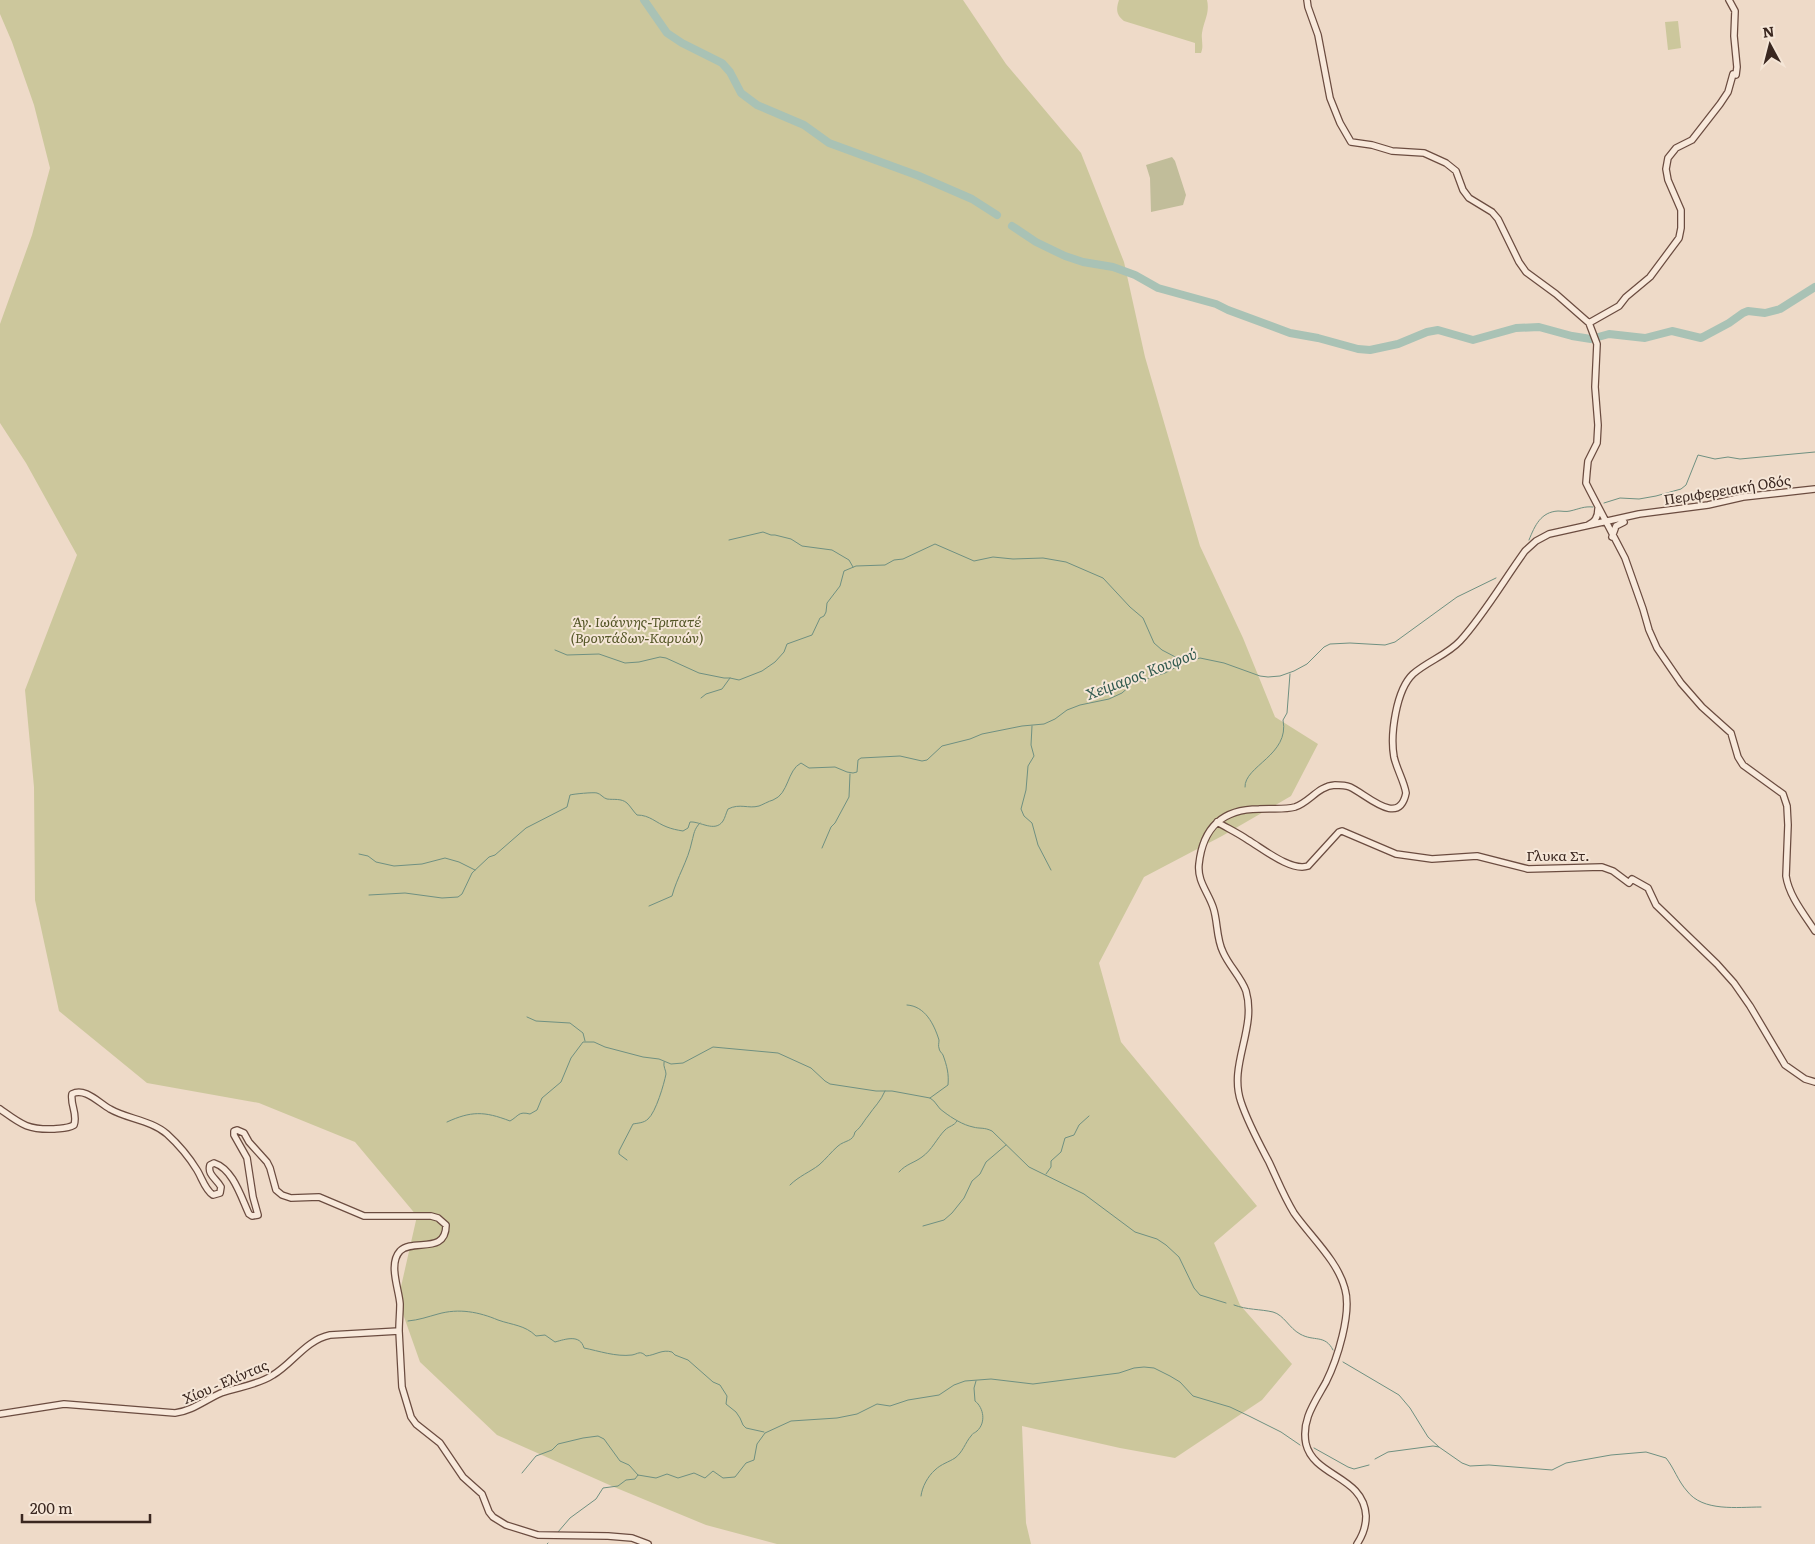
<svg xmlns="http://www.w3.org/2000/svg" width="1815" height="1544" font-family="Literata,serif">
	<style>
		.green { fill: #ccc79c }
		.cemetery { fill: #c1bd9a }
		.lines { fill: none; stroke-linecap: round; stroke-linejoin: round }
		.stream { stroke: #6f9081; stroke-width: 1 }
		.river { stroke: #a9c2b5; stroke-width: 8 }
		.secondary-casing { stroke: #6b4c40; stroke-width: 8 }
		.secondary { stroke: #f8e9db; stroke-width: 5.5 }
		.labels { text-anchor: middle; dominant-baseline: central; stroke-width: 4; stroke-linejoin: round; paint-order: stroke }
		.street-label { font-size: 14px; fill: #3a2720; stroke: #f5e6d7 }
		.park-label { font-size: 14px; font-style: italic; fill: #545627; stroke: #f5e6d7 }
		.water-label { font-size: 15px; font-style: italic; fill: #30594e; stroke: #f5e6d7 }
	</style>
	<rect width="100%" height="100%" fill="#eedac8"/>
	<path class="green" d="M0,0H963L1006,64L1081,153L1124,262L1145,357L1200,546L1243,638L1275,717L1318,744L1291,796L1222,836L1144,877L1099,963L1121,1042L1257,1206L1214,1243L1240,1305L1292,1364L1262,1400L1175,1458L1120,1448L1022,1426L1026,1523L1031,1544H777L706,1525L614,1487L497,1435L420,1362L398,1300L417,1216L355,1142L259,1103L147,1083L59,1011L35,900L34,787L25,690L77,555L26,463L0,423V324L32,235L50,168L34,105L12,42L0,14Z
		M1119,0H1207C1210,13 1204,20 1202,33C1201,40 1204,46 1201,53H1195V43L1124,21C1116,15 1116,9 1119,0Z
		M1678,21L1681,48L1668,50L1665,22Z"/>
	<path class="cemetery" d="M1172,157L1175,161L1186,195L1183,205L1151,212L1150,178L1146,165Z"/>
	<g class="lines">
		<path class="stream" d="M1604,503L1620,498L1639,499L1656,496L1681,489L1686,485L1698,455L1715,459L1728,457L1740,459L1815,452
			M729,540L763,532L771,535H775L791,539L802,546L832,550L849,560L853,567
			M1529,540C1535,525 1541,512 1558,511C1562,511 1566,512 1570,511C1579,509 1584,506 1593,507
			M555,650L567,655L599,654L625,663L639,662L660,657L666,658L699,673L724,678H730L739,680L762,671L775,662L784,652L787,644L812,635L820,618L824,616L826,612L827,603L840,586L844,571L856,566L885,565L894,560L903,559L935,544L974,561L993,557L1013,559L1043,558L1066,562L1103,578L1130,607L1143,618L1154,643L1162,650L1185,662
			M701,698L706,694L722,689L730,678
			M1032,726L1031,745L1034,756L1028,766L1026,790L1021,809L1024,816L1032,823L1038,845L1051,870
			M1245,787C1244,766 1290,755 1283,720L1287,713L1290,674
			M822,848L831,827L835,823L849,797L850,774
			M359,854L368,856L376,862L394,866L422,864L445,858L459,862L475,870
			M369,895L405,893L442,898L458,897L462,894L472,873L489,857L495,855L526,828L567,807L570,795C573,794 594,792 597,793C601,794 603,798 607,799C614,800 621,798 627,803C631,807 633,811 637,815C650,815 656,823 667,827C672,829 677,830 683,831L688,828L690,822C700,821 715,833 723,821C725,818 726,813 728,809C740,803 748,809 759,806C762,805 769,801 773,800C789,794 787,770 801,763L809,768L835,767L847,772L853,773L857,772L858,760L861,758L900,756L922,761L927,760L942,746L970,739L982,734L1022,726L1044,724L1055,719L1067,710L1080,705L1109,699L1122,693L1133,683L1165,673L1186,662L1200,658L1224,663L1260,676L1268,677L1280,676L1294,671L1307,664L1324,647L1330,644L1350,643L1385,645L1395,642L1457,597L1496,578
			M649,906L672,896C677,877 688,861 692,841C694,834 694,829 700,823
			M907,1005C925,1006 934,1024 939,1040C939,1043 938,1046 939,1048C939,1051 942,1053 943,1055C947,1066 949,1074 948,1085L930,1098
			M527,1017L536,1021L570,1023L583,1033L585,1041
			M447,1122C471,1111 484,1111 510,1121C519,1116 518,1111 530,1114L537,1110L542,1098L561,1082L571,1058L583,1042H594L605,1047L643,1057L659,1059L671,1064L683,1063L713,1047L778,1053L811,1068L825,1081L830,1084L876,1091H892L930,1098C936,1101 938,1109 944,1112C952,1118 963,1125 973,1127C980,1129 984,1127 992,1131L1029,1167L1084,1194L1135,1232L1157,1239L1166,1245L1179,1257L1194,1288L1200,1295L1226,1303
			M627,1160L619,1154V1151L633,1124C638,1123 644,1123 648,1119C656,1112 664,1084 666,1074C666,1070 663,1067 664,1062
			M899,1172C906,1164 914,1163 922,1157C932,1150 937,1138 945,1130C949,1126 954,1126 957,1121
			M1046,1174L1051,1167V1161L1061,1152L1065,1138L1074,1135L1079,1125L1089,1116
			M790,1185C799,1176 810,1172 819,1165C826,1159 831,1152 838,1146C845,1140 853,1142 855,1132C862,1126 863,1122 868,1116C874,1107 881,1101 885,1091
			M923,1226L944,1220L952,1213L964,1198L972,1181L980,1174L986,1162L1006,1145
			M1234,1305C1247,1310 1260,1309 1273,1312C1284,1315 1289,1328 1300,1334C1314,1342 1325,1334 1333,1350
			M408,1321C419,1320 427,1317 438,1314C459,1308 479,1312 498,1320C512,1325 525,1325 536,1336L545,1335L555,1342C566,1339 580,1334 584,1348C599,1351 616,1357 632,1355C638,1354 640,1350 646,1356C656,1355 662,1349 672,1352L675,1355L688,1360L713,1382L720,1385L727,1396L726,1404L736,1412L740,1418L743,1425L746,1428L764,1432
			M1343,1362L1399,1395L1410,1408L1428,1437L1439,1447
			M1314,1448L1348,1467L1354,1469L1369,1465
			M1375,1459L1388,1452L1433,1446L1439,1447L1462,1463L1470,1466L1489,1465L1552,1470L1566,1463L1611,1455L1646,1452L1666,1458C1674,1468 1678,1481 1687,1491C1703,1512 1737,1507 1761,1507
			M522,1473L536,1456L552,1450L558,1444L583,1438L598,1436L604,1439L620,1461L629,1465L638,1475
			M921,1496C922,1487 928,1476 935,1470C941,1464 949,1462 955,1458C963,1452 965,1443 971,1436C975,1431 972,1435 977,1431C986,1423 984,1408 975,1401L974,1388L976,1381
			M558,1532L570,1518L596,1499L603,1488L618,1486L626,1480L635,1479L638,1475L656,1478L667,1474L678,1478L694,1473L705,1478L713,1471L723,1478L735,1477L746,1463L754,1460L757,1444L765,1433L791,1421L837,1418L857,1414L877,1404L890,1406L908,1400L939,1395L954,1385L965,1381L991,1379L1033,1384L1119,1373L1134,1368L1144,1367L1154,1368L1170,1376L1180,1382L1193,1396L1230,1407L1249,1416L1281,1432L1300,1445
			M547,1544L548,1543"/>
		<path class="river" d="M644,0L667,33L682,43L722,63L730,72L741,93L757,105L804,125L829,143L919,176L972,199L997,215
			M1012,226L1036,242L1065,256L1083,262L1113,267L1135,275L1158,288L1216,304L1228,310L1290,333L1318,338L1358,349L1370,350L1398,344L1427,332L1438,330L1473,340L1516,328L1539,327L1572,336L1591,339L1609,334L1645,338L1672,331L1701,338L1729,323L1743,313L1748,311L1765,313L1780,309L1815,287"/>
		<g class="secondary-casing">
			<path id="secondary" d="M1307,0L1308,7L1318,35L1330,98L1340,123L1351,142L1372,145L1392,151L1424,153L1446,163L1456,171L1463,190L1469,198L1492,212L1498,219L1519,262L1526,272L1556,294L1589,323L1597,344L1595,387L1598,425L1597,443L1588,461L1587,471L1586,483L1589,489L1625,558L1643,609L1649,630L1657,648L1681,683L1702,707L1731,733L1738,757L1743,765L1783,794L1787,806L1788,825L1786,876C1789,896 1804,914 1815,931
				M1589,323L1619,306L1626,297L1650,277L1679,238L1681,228V210L1668,180L1666,169L1668,158L1676,148L1692,140L1720,104L1728,92L1733,74L1736,75L1737,67L1734,36L1735,11L1729,0
				M1588,525C1596,522 1598,516 1598,509
				M1612,537L1616,526L1624,522
				M1217,822C1227,828 1238,833 1248,840C1262,848 1291,872 1308,866L1339,832L1342,831L1396,854L1432,859L1477,856L1528,869L1602,867L1613,871L1629,883L1632,879L1648,888L1656,905L1717,964L1734,983L1750,1006L1785,1065L1805,1079L1815,1082
				M0,1109C21,1124 27,1130 54,1129C61,1128 67,1129 74,1125C78,1114 70,1105 72,1094C85,1087 99,1103 110,1109C127,1119 151,1120 167,1134C178,1144 189,1157 197,1170C202,1178 205,1190 213,1195L220,1193L221,1187C217,1179 207,1175 210,1165L214,1163C233,1169 241,1197 249,1214L252,1216L258,1215L253,1197L247,1158L234,1135V1131L237,1130L244,1133L249,1142L267,1162L270,1168L276,1190L282,1195L291,1198L319,1197L364,1216H431L438,1218L446,1225C446,1255 413,1238 400,1251C388,1264 399,1289 400,1304C400,1313 399,1322 399,1331
				M0,1414L64,1404L175,1413C192,1411 205,1400 221,1393C238,1387 258,1385 273,1375C293,1363 306,1340 330,1335L399,1331L402,1387L411,1417L416,1424L440,1443L463,1477L482,1494L489,1512L493,1517L506,1525L538,1535L608,1536L632,1538L648,1544
				M1357,1544C1363,1535 1366,1526 1366,1516C1364,1476 1314,1477 1306,1444C1301,1420 1315,1402 1326,1382C1337,1360 1352,1313 1345,1289C1338,1261 1310,1236 1294,1213C1284,1197 1277,1179 1269,1162C1259,1143 1248,1123 1241,1102C1228,1065 1257,1029 1246,991C1241,977 1229,966 1223,952C1216,938 1218,921 1213,907C1208,892 1197,881 1199,864C1203,827 1223,809 1259,809C1271,808 1284,810 1295,807C1310,802 1318,786 1335,785C1340,785 1345,785 1350,787C1366,794 1399,828 1406,793C1404,781 1397,770 1394,757C1390,735 1396,690 1413,674C1428,661 1447,655 1460,641C1483,616 1504,580 1525,551L1536,541L1549,534L1639,514L1708,505L1743,497L1815,489"/>
		</g>
		<use href="#secondary" class="secondary"/>
	</g>
	<g class="labels">
		<g class="street-label">
			<text transform="translate(1727 489) rotate(-9)">Περιφερειακή Οδός</text>
			<text x="1558" y="855">Γλυκα Στ.</text>
			<text transform="translate(225 1381) rotate(-23)">Χίου - Ελίντας</text>
		</g>
		<g class="park-label">
			<text x="637" y="621">Άγ. Ιωάννης-Τριπατέ<tspan x="637" dy="16">(Βροντάδων-Καρυών)</tspan></text>
		</g>
		<g class="water-label">
			<text transform="translate(1141 673) rotate(-21)">Χείμαρος Κουφού</text>
		</g>
	</g>
	<g transform="translate(1770 45) rotate(353)" stroke="#f5e6d7" stroke-width="4" paint-order="stroke">
	<path d="M0-4L9 19L0 12L-9 19Z" fill="#3a2720"/>
	<text y="-8" font-size="14" font-weight="bold" text-anchor="middle" fill="#3a2720">N</text>
	</g>
	<path d="M22 1514v8h128v-8" fill="none" stroke="#3a2720" stroke-width="2.5"/>
	<text x="30" y="1514" font-size="15" fill="#3a2720" stroke="#f5e6d7" stroke-width="4" paint-order="stroke">200 m</text>
</svg>
